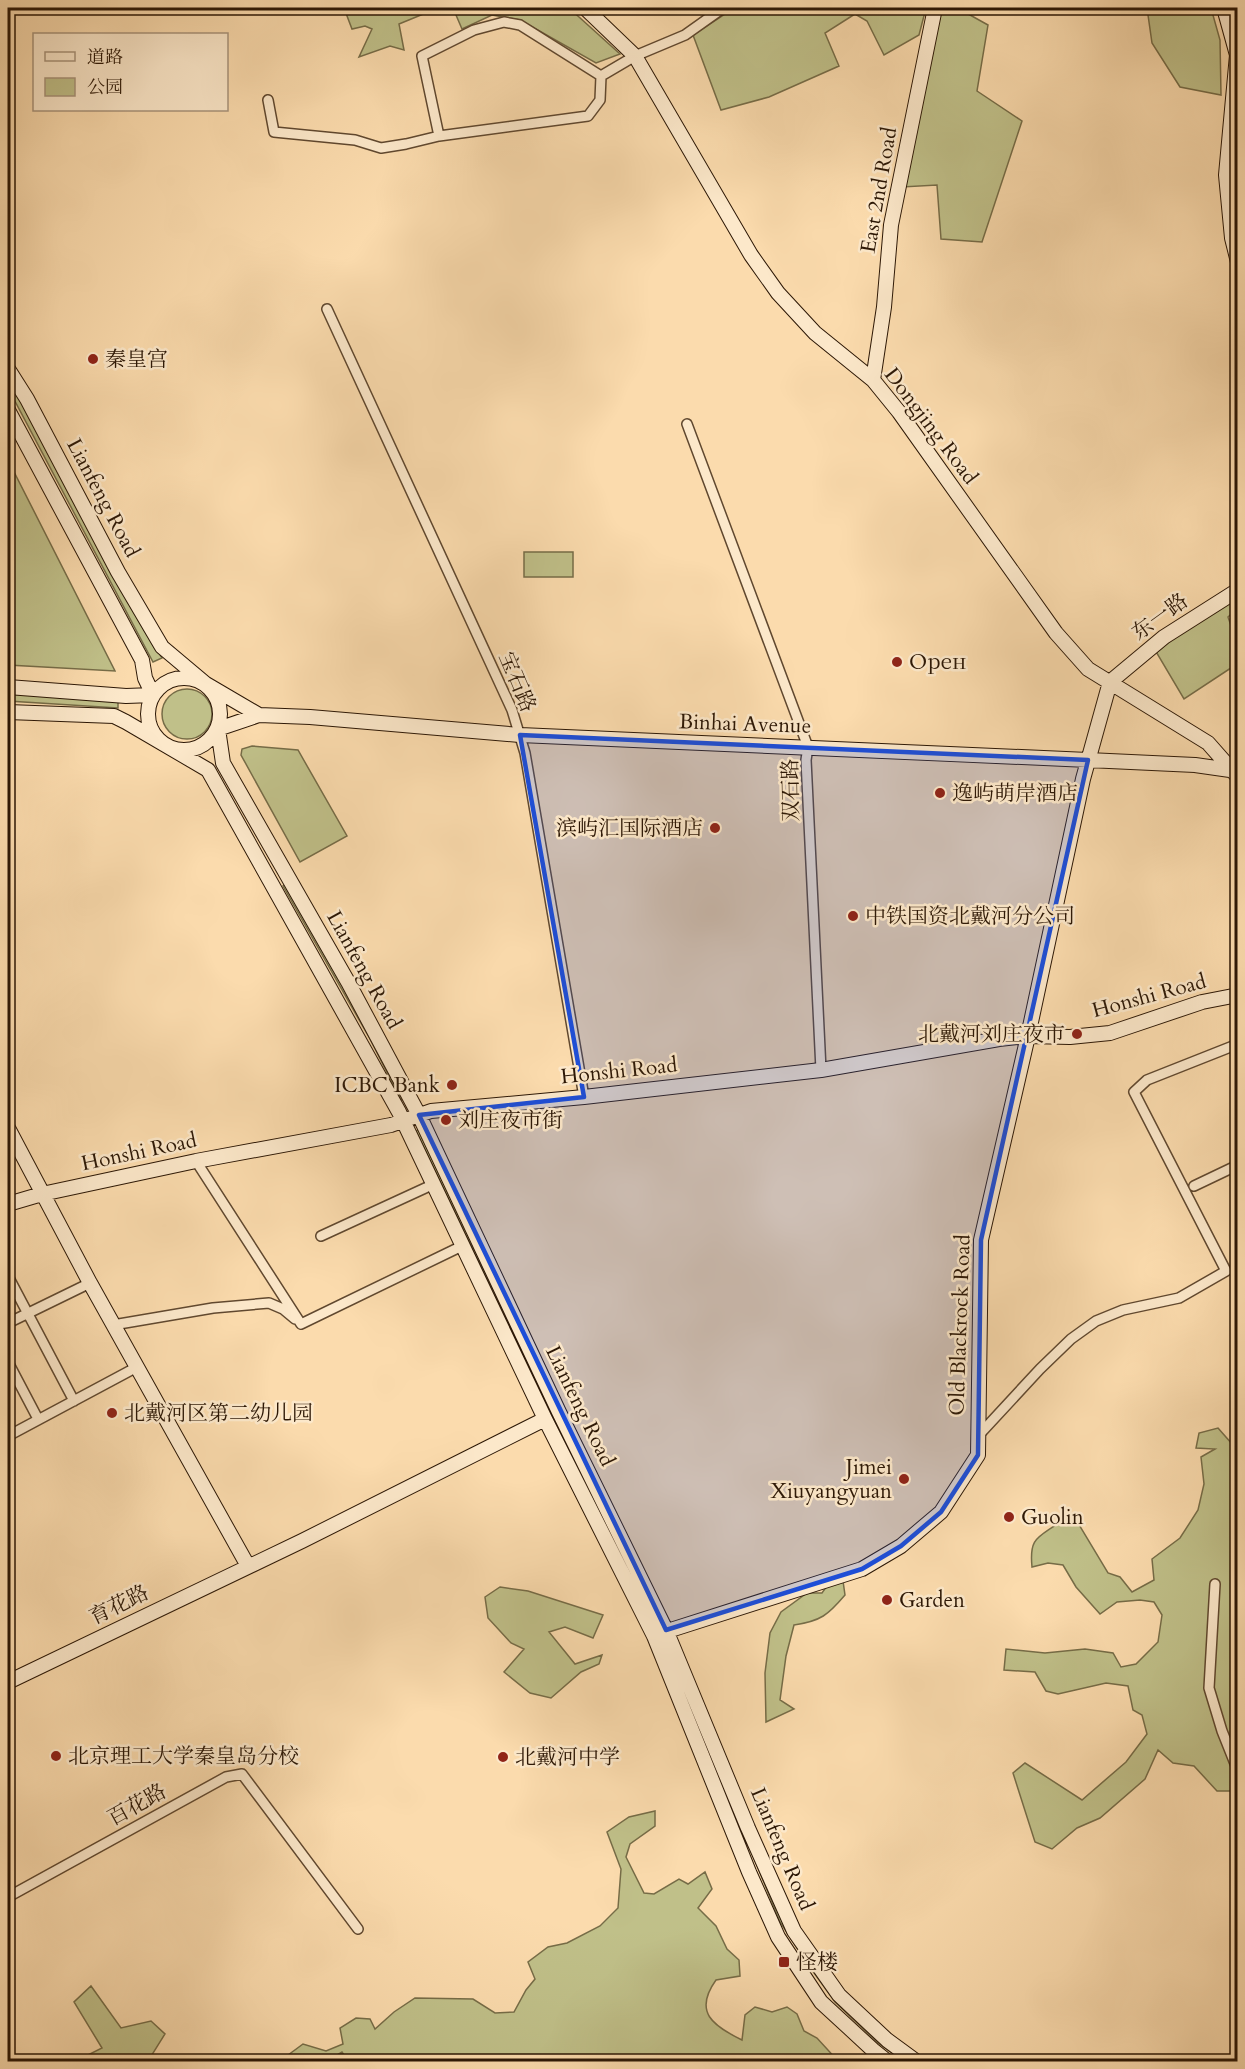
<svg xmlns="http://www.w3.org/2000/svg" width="1245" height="2069" font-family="Cardo,'Noto Serif SC',serif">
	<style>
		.green { fill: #c0c089; stroke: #766c47; stroke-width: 1.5 }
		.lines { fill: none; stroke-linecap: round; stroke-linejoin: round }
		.street-casing { stroke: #60482f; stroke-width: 12 }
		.secondary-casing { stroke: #2c1705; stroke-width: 16 }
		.street { stroke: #fce8ca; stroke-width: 9 }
		.secondary { stroke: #fce8ca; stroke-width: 14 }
		.marked { fill: #1d4ed8; fill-opacity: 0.2; stroke: #1d4ed8; stroke-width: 4.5; stroke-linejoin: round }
		.poi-dot { fill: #8f2418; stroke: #fce8ca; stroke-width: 2 }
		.labels { text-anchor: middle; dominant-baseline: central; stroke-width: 5; stroke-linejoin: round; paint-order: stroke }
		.street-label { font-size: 21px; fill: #2c1705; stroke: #fce8ca }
		.poi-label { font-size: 21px; fill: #2c1705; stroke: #fce8ca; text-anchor: start }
	</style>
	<rect width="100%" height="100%" fill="#fbdbad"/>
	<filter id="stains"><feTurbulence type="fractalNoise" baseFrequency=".00333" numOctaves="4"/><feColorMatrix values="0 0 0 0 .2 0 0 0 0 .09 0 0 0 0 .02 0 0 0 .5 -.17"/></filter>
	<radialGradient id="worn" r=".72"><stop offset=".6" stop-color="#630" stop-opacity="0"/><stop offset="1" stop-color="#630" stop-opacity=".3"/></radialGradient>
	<path class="green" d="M344,8H438L399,24L404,50L390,46L359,57L372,29L365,26L352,29Z
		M453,8H569L620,54L596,63L520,20L492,15L462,29Z
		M734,8H926L919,35L884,55L867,21L855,14L825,33L839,66L769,97L721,110L693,35Z
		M942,8H965L961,10L988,25L977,91L1022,121L982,242L941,239L937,185L902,187Z
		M1147,8H1211L1220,40L1221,95L1180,87L1152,43Z
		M8,377L109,567L162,658L153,662L8,388Z
		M8,460L115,671L8,665Z
		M524,552H573V577H524Z
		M1237,593V609L1228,617L1237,643V664L1184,699L1155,650Z
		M162 714a25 25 0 1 1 50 0a25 25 0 1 1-50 0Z
		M8,693L118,700V708L8,701Z
		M252,746L298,750L347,836L300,862L241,755L242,749Z
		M287,883L404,1099L401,1100L370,1039L283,886Z
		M420,1129L547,1395L543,1396L416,1131Z
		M1218,1428L1233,1445L1237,1446V1791H1217L1194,1766L1173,1763L1158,1750L1145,1779L1100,1818L1077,1828L1052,1849L1035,1842L1013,1773L1025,1763L1082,1800L1126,1762L1147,1734L1142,1715L1133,1710L1128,1686L1106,1683L1058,1694L1046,1691L1035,1672L1004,1670L1006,1649L1045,1653L1085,1649L1113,1653L1121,1667L1136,1664L1158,1642L1162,1615L1154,1602L1140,1600L1117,1602L1100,1614L1076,1587L1063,1565L1048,1563L1032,1567C1029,1537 1038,1538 1060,1522L1078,1523L1108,1573L1120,1577L1132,1592L1154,1580L1152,1559L1180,1538L1198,1510L1204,1484L1201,1457L1215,1449L1196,1448L1199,1433Z
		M843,1581L845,1595C828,1615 821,1621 794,1625L786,1656L780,1700L794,1709L766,1722L765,1673L770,1633L781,1612L807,1593H822L829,1583Z
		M500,1587L528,1591L603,1615L593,1638L565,1627L549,1632L575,1664L602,1655L599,1664L581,1672L551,1698L530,1693L504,1672L524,1649L511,1643L488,1618L485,1597Z
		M727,1792L807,1956L911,2061H903L878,2043L835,2002L804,1959L780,1922Z
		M655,1811V1826L630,1844L626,1857L644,1893L654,1894L679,1879L688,1884L705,1872L712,1889L698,1908L716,1926L727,1949L739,1960L740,1976L716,1980C693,2012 713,2026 742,2040L745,2015L755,2007L772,2012L787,2007L797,2014L804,2031L817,2038L838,2061L349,2062L342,2052L327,2061H280L303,2044L326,2051L343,2044L340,2028L356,2018L370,2019L375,2029L394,2012L415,1998L473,1999L495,2013L514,2012L526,1990L535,1979L528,1962L548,1947L567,1943L600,1926L618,1908L621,1869L607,1832L629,1817Z
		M91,1986L121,2028L151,2021L165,2034L150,2058L143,2061H76L102,2048L74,2002Z"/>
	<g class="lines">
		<g class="street-casing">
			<path id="street" d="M268,100L274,132L355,140L381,148L406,144L439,136L588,116L600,100L601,76
				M439,136L422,56L474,30L504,22L520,25L601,76L635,56L685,35L723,8
				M327,309L512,710L525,753L584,1097
				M687,424L808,747L806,760L821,1070
				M196,1161L301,1324L462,1246
				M1194,1186L1238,1165
				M321,1236L434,1184
				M8,1276L74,1401
				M8,1323L90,1283
				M113,1325L213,1308L269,1303L283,1309L295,1319
				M8,1362L38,1419
				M8,1436L137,1367
				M978,1436L1040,1369L1071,1339L1096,1321L1123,1310L1179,1298L1226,1271L1134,1092L1147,1080L1238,1044
				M1215,1584L1209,1688L1222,1731L1238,1771
				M8,1897L226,1777L242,1774L358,1929"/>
		</g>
		<g class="secondary-casing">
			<path id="secondary" d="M585,8L635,56L751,255L778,293L815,333L873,380L899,412L1056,633L1088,669L1208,743L1238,777
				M1224,8L1237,55L1226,175L1232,238L1238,262
				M8,369L27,399L118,572L162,647L206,684L259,715
				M873,380L884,307L891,225L935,8
				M8,410L142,660L145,678L153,695L126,696L8,687
				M148 714a36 36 0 1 1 72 0a36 36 0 1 1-72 0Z
				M1110,682L1164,637L1238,590
				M8,712L114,716L126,722L208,770L399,1112L545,1419L654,1636L749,1872L778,1937L821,2002L873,2050L888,2062
				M8,1128L90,1283L248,1566
				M8,1204L42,1194L196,1161L391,1125L431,1111L584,1097L821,1070L999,1039L1028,1036L1070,1037L1110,1033L1202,1002L1238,995
				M658,1634L862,1569L901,1546L941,1512L978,1455L981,1240L1028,1036L1083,779L1110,682
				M8,1682L302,1541L545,1419
				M917,2062L887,2040L839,1995L794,1931L748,1828L666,1630L559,1412L419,1115L348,982L223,763L218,729L259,715L310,717L520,735L1088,760L1195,765L1230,770"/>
		</g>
		<use href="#street" class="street"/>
		<use href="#secondary" class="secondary"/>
	</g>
	<path class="marked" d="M520,735L1088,760L981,1240L978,1455L941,1512L901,1546L862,1569L666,1630L419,1115L584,1097Z"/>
	<g class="poi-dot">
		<circle cx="93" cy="359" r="6"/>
		<circle cx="897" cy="662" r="6"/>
		<circle cx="940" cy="793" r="6"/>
		<circle cx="715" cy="828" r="6"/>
		<circle cx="853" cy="916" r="6"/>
		<circle cx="1077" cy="1034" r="6"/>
		<circle cx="452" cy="1085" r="6"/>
		<circle cx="446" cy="1120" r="6"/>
		<circle cx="112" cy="1413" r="6"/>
		<circle cx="904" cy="1479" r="6"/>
		<circle cx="1009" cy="1517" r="6"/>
		<circle cx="887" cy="1600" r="6"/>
		<circle cx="56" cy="1756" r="6"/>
		<circle cx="503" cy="1757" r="6"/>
		<rect x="778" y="1956" width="12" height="12" rx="3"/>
	</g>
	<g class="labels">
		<g class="street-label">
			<text transform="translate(879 190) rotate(-80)">East 2nd Road</text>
			<text transform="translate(931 426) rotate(53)">Dongjing Road</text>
			<text transform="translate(103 498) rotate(62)">Lianfeng Road</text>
			<text transform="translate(1160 617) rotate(-36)">东一路</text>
			<text transform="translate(517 682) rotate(67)">宝石路</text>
			<text transform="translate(745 724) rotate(2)">Binhai Avenue</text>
			<text transform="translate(791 790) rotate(-91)">双石路</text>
			<text transform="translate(364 970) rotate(61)">Lianfeng Road</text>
			<text transform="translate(1149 996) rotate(-15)">Honshi Road</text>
			<text transform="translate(619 1071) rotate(-6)">Honshi Road</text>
			<text transform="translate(139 1152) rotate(-12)">Honshi Road</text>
			<text transform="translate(960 1325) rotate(-88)">Old Blackrock Road</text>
			<text transform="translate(580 1406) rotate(64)">Lianfeng Road</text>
			<text transform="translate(119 1605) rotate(-26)">育花路</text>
			<text transform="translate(137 1805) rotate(-29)">百花路</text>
			<text transform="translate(782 1849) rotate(67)">Lianfeng Road</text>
		</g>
		<g class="poi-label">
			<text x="105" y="359">秦皇宫</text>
			<text x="909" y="662">Oрен</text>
			<text x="952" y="793">逸屿萌岸酒店</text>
			<text x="703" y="828" text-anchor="end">滨屿汇国际酒店</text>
			<text x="865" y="916">中铁国资北戴河分公司</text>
			<text x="1065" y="1034" text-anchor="end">北戴河刘庄夜市</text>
			<text x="440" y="1085" text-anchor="end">ICBC Bank</text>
			<text x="458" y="1120">刘庄夜市街</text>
			<text x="124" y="1413">北戴河区第二幼儿园</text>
			<text x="892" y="1467" text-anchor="end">Jimei<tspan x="892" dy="24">Xiuyangyuan</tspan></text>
			<text x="1021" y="1517">Guolin</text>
			<text x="899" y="1600">Garden</text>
			<text x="68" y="1756">北京理工大学秦皇岛分校</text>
			<text x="515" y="1757">北戴河中学</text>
			<text x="796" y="1962">怪楼</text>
		</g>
	</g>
	<rect width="1245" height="2069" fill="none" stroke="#fbdbad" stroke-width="30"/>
	<rect x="9" y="9" width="1227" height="2051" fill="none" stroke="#2c1705" stroke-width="3"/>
	<rect x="15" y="15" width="1215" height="2039" fill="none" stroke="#2c1705" stroke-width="1.5"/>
	<rect x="33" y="33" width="195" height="78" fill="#fce8ca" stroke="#a9947b" stroke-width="1.5"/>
	<rect x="45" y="52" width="30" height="9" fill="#fce8ca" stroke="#a9947b" stroke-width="1.5"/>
	<text x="87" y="63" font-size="18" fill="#2c1705">道路</text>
	<rect x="45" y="78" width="30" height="18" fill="#c0c089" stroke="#a9947b" stroke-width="1.5"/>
	<text x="87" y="93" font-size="18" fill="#2c1705">公园</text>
	<rect width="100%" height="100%" filter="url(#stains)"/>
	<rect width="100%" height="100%" fill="url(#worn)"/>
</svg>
